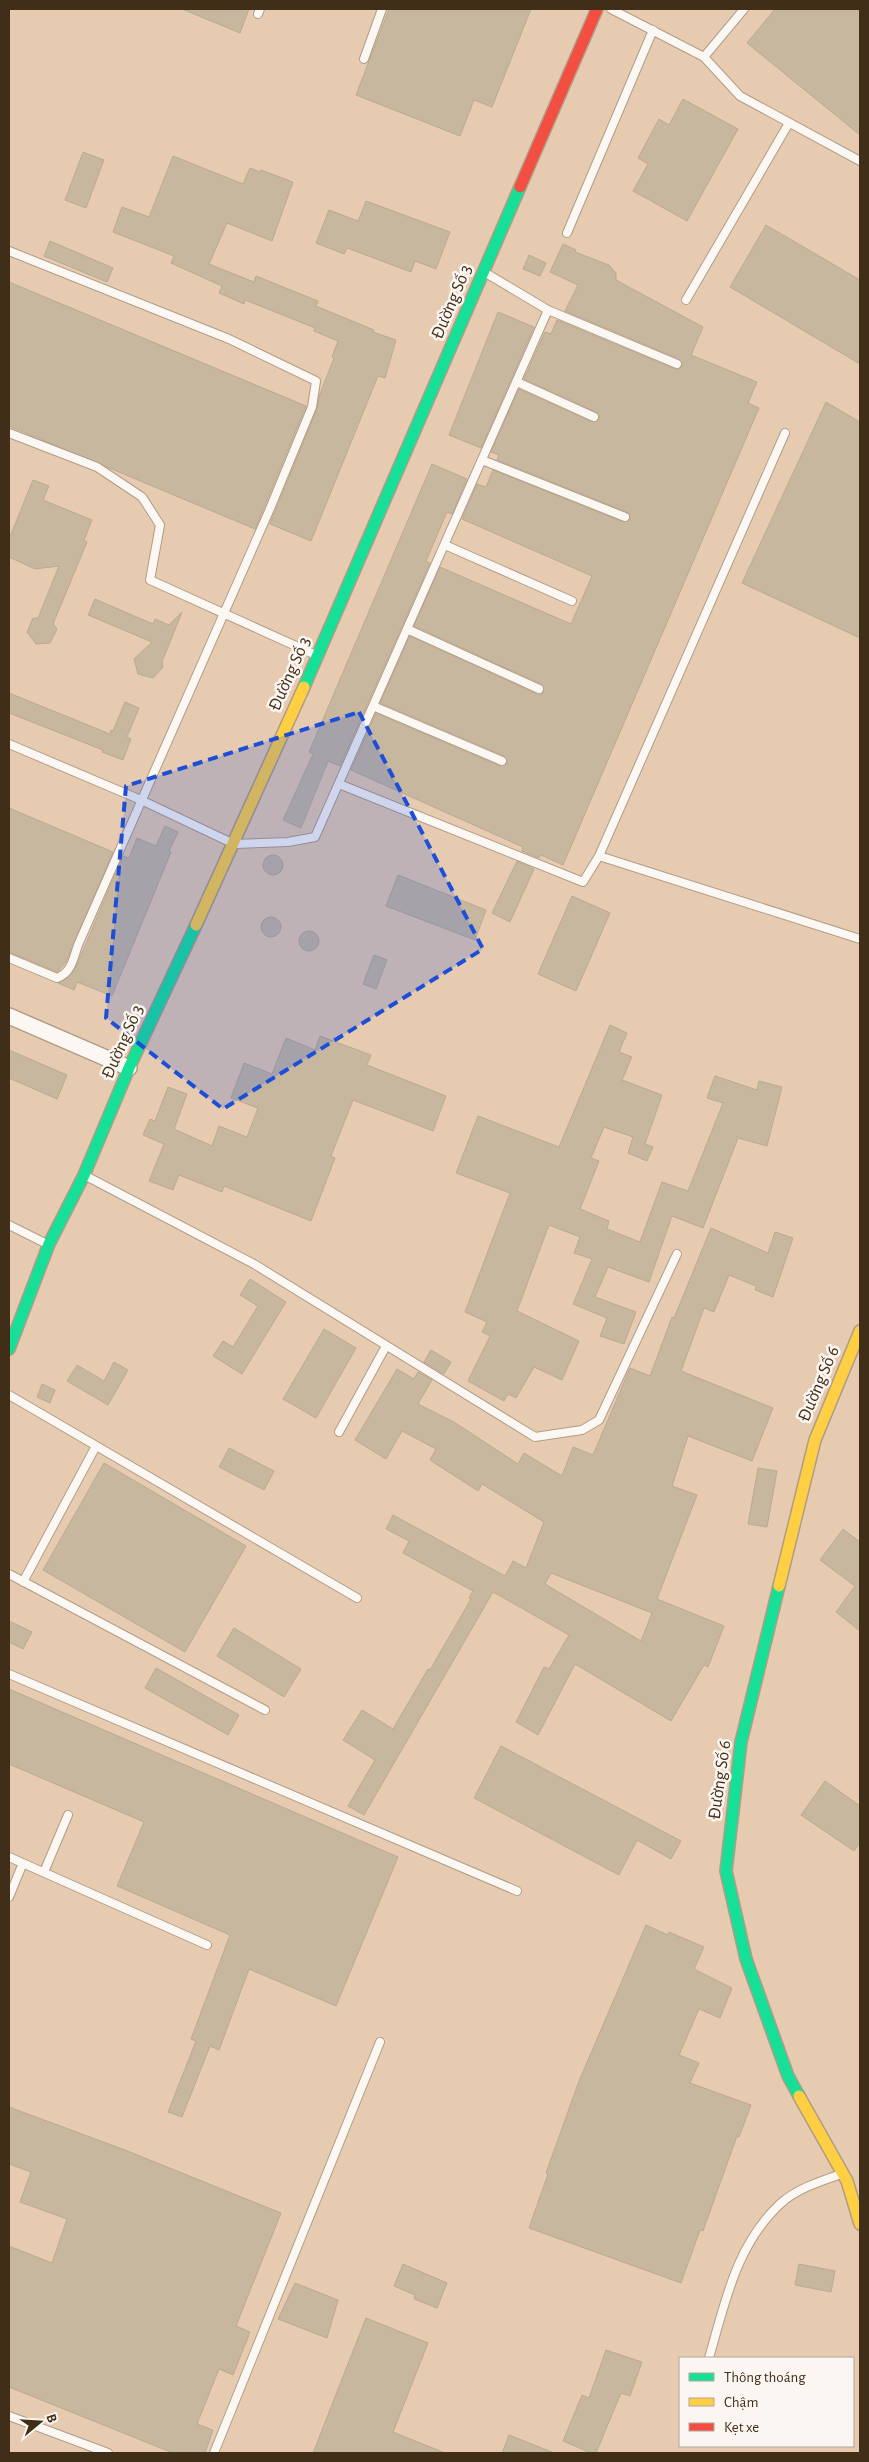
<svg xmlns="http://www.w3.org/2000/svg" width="869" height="2462" font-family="'Alegreya Sans',sans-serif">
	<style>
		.building { fill: #c8b79f; stroke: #bba992; fill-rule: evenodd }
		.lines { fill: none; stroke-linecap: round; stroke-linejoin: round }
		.lane-casing { stroke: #b19c86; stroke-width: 10 }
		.street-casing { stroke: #b19c86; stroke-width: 18 }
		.fast-casing { stroke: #b19c86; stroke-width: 14 }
		.slow-casing { stroke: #b19c86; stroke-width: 14 }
		.jam-casing { stroke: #b19c86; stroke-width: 14 }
		.lane { stroke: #fbf7f3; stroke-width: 8 }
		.street { stroke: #fbf7f3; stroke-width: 15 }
		.fast { stroke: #16e098; stroke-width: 11 }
		.slow { stroke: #ffcf43; stroke-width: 11 }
		.jam { stroke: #f24e42; stroke-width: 11 }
		.marked { fill: #1d4ed8; fill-opacity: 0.2; stroke: #1d4ed8; stroke-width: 4; stroke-dasharray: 10 6; stroke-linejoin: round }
		.labels { text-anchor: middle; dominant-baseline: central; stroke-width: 5; stroke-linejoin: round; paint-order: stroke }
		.street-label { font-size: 18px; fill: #412e19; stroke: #fbf6f1 }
	</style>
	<rect width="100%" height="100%" fill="#e6cbb0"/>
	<path class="building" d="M182,9H249L240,33Z
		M389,9H531L492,107L474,100L460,136L356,95Z
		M775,9H860V135L747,43Z
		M683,99L738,129L687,221L633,191L648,164L638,158L659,119L669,125Z
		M83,152L104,160L86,208L65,200Z
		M173,156L243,184L250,168L260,172L261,170L293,182L272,241L227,223L209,264L254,282L256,276L318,301L316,306L374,330L373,332L396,340L385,378L378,376L311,541L270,524L317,409L320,394L334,358L332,357L338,341L314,331L315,328L245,300L244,304L219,293L222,286L171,263L174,256L113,232L122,207L149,217Z
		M366,201L450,232L436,269L415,261L411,272L347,248L344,254L316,243L329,210L358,221Z
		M766,225L860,280V364L730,287Z
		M50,241L113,268L107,282L44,256Z
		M563,244L576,250L575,252L609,265L616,273V280L703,327L691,355L757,382L748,403L759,408L563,865L541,855L539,858L522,851L523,847L351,770L376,713L500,766L507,764V760L504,756L380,703L410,636L537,694H542L544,691L541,684L414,626L440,567L571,624L592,576L462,519L477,484L486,487L493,470L623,522L630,520V516L627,512L497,460L499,455L491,452L519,389L592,422L599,420V416L596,412L524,379L545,332L551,334L557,320L675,369H680L682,366L679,359L565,311L578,285L550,272Z
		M529,255L546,263L540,276L523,269Z
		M9,282L306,406L255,529L9,426Z
		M498,312L534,327L481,448L449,435Z
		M826,402L860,422V638L742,583Z
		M432,464L467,479L452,514L447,512L426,561L430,563L340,766L328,761L301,828L283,820L313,754L309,752Z
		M33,480L49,486L43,500L92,520L84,540L87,542L53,624L57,629L50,643L36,644L27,632L33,618H38L59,566L35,569L9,557V539Z
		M95,599L153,624L155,619L169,625L182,612L162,662L163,667L153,678L138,674L134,659L152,642L88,615Z
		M9,693L110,734L111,730L113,731L125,702L139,708L127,737L131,739L123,760L102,752L103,750L9,713Z
		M9,808L113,852L66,962L57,972L9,952Z
		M165,826L178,832L169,851L171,852L112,996L77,982L74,990L58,983L69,977L76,967L123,856L129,858L137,838L156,846Z
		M263 865a10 10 0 1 1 20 0a10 10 0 1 1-20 0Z
		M517,861L534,869L510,922L492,913Z
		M398,875L486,910L475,940L386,906Z
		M572,896L610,913L576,991L538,974Z
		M261 927a10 10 0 1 1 20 0a10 10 0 1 1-20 0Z
		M299 941a10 10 0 1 1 20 0a10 10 0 1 1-20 0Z
		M374,955L387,960L376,989L363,984Z
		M610,1025L627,1033L619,1052L632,1057L622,1080L662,1095L645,1144L653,1147L647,1161L628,1153L633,1137L604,1127L591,1158L599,1161L580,1209L609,1221L607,1229L640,1242L662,1182L688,1191L723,1103L707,1098L715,1076L757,1090L759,1081L782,1087L767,1146L738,1138L703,1228L672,1216L649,1282L608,1267L595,1297L636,1312L624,1344L600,1336L607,1318L573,1304L592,1259L574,1253L580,1237L549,1225L517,1311L579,1341L562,1380L534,1367L516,1398L508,1394L504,1401L468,1381L490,1336L482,1332L487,1322L465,1312L510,1193L456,1173L478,1116L559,1147Z
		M320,1036L371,1055L367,1065L446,1096L433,1131L353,1100L331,1156L335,1158L311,1221L224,1186L222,1192L179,1175L173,1190L149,1181L164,1144L143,1135L150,1119L155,1121L168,1087L187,1094L174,1129L212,1146L219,1126L247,1137L258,1108L231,1098L244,1063L272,1074L286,1038L315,1050Z
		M9,1050L67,1075L57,1099L9,1078Z
		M711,1228L768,1253L775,1232L793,1238L773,1297L755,1290L756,1286L729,1275L714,1312L704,1308L681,1371L773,1408L752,1461L688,1436L672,1486L697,1495L657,1599L724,1626L708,1667L704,1665L671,1721L575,1664L538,1735L516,1722L544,1667L549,1669L569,1635L493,1592L364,1815L348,1806L375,1760L343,1740L362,1710L393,1729L428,1669L430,1670L471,1599L469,1598L473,1591L403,1553L409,1541L386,1529L393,1515L505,1576L513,1561L526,1568L544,1522L482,1484L478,1491L430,1460L436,1449L402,1431L386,1459L355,1440L397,1369L414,1379L418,1372L432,1380L418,1404L454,1422L518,1464L524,1453L562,1476L573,1447L593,1455L630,1368L650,1376L672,1317L674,1318ZM551,1573L652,1613L641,1641L545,1584Z
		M250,1279L286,1302L242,1374L213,1356L223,1341L233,1347L258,1306L240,1295Z
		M324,1329L356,1348L316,1418L283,1399Z
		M431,1350L451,1362L444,1374L424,1362Z
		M114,1362L128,1370L108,1405L67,1381L77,1365L104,1381Z
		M42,1384L55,1390L50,1403L37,1397Z
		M229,1448L274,1471L264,1490L219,1467Z
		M104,1463L246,1546L185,1652L43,1570Z
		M758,1468L777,1471L767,1527L748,1524Z
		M843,1529L860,1542V1631L836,1612L855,1586L820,1560Z
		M9,1621L32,1632L23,1649L9,1642Z
		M234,1628L301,1669L284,1697L217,1656Z
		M156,1668L239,1715L228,1735L145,1688Z
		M9,1689L398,1857L336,2006L249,1969L219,2050L210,2046L182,2117L168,2112L196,2041L191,2039L230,1935L117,1886L144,1822L9,1764Z
		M501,1746L681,1841L671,1859L637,1840L619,1875L474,1798Z
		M825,1781L860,1806V1842L854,1851L801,1815Z
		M646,1925L668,1935L669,1932L704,1947L694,1969L732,1988L720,2018L699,2009L679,2055L699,2063L690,2083L751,2105L739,2137L737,2136L703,2231L700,2230L681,2283L529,2228L548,2174L546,2173L579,2081Z
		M9,2107L125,2150L281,2213L236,2326L250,2332L233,2375L219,2369L197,2424L213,2430L205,2453H173L9,2387V2246L52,2263L67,2219L20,2202L31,2172L9,2164Z
		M403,2264L447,2283L437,2308L414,2299L415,2295L394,2286Z
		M799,2264L835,2271L831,2292L795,2285Z
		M295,2283L338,2300L327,2338L278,2319Z
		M366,2318L428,2343L393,2432L445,2453H313Z
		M606,2350L642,2362L630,2396L621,2393L596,2453H591L563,2441L582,2395L589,2398Z
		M509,2435L552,2452V2453H502Z"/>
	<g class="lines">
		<g class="lane-casing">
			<path id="lane" d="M611,9L704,57L740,96L860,161
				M258,14L260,9
				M704,57L744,9
				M364,59L382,9
				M567,233L653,30
				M9,251L229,339L316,381L312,407L269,511L78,945C73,959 72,972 57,978L9,958
				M484,272L548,310L677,364
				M686,300L789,123
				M517,382L594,417
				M9,433L97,467L142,497L160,525L150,580L318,656
				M482,460L625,517
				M445,545L572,601
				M407,629L539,689
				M373,706L502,761
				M9,744L141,800L234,844L288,842L315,837L548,310
				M339,784L583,882L599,856L785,433
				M599,856L860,939
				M86,1176L254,1264L535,1437L582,1430L599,1420L677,1254
				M9,1225L47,1244
				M9,1395L357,1598
				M339,1432L386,1346
				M9,1574L265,1710
				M23,1582L96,1446
				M9,1674L517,1891
				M9,1857L207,1945
				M44,1872L68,1815
				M9,1897L23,1863
				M709,2358C725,2303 736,2245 780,2204C796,2189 821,2181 841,2174
				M9,2416L108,2453
				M214,2453L380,2042"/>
		</g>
		<g class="street-casing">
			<path id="street" d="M9,1016L129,1068"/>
		</g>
		<g class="fast-casing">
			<path id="fast" d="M304,687L520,187
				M9,1349L49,1244L84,1175L129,1068L196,925
				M779,1586L741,1742L726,1871L746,1959L788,2076L799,2096"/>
		</g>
		<g class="slow-casing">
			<path id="slow" d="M196,925L304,687
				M779,1586L815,1440L860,1331
				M799,2096L847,2181L860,2224"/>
		</g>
		<g class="jam-casing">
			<path id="jam" d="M520,187L597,9"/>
		</g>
		<use href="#lane" class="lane"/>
		<use href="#street" class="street"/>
		<use href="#fast" class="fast"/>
		<use href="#slow" class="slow"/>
		<use href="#jam" class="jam"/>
	</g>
	<path class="marked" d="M359,712L483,949L223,1109L106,1018L126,786Z"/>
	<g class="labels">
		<g class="street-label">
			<text transform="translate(452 302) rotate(-67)">Đường Số 3</text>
			<text transform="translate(290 674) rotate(-66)">Đường Số 3</text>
			<text transform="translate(123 1042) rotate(-66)">Đường Số 3</text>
			<text transform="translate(819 1384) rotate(-67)">Đường Số 6</text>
			<text transform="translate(720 1780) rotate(-82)">Đường Số 6</text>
		</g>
	</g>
	<rect width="869" height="2462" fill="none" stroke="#412e19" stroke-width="20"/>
	<rect x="679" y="2357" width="175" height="90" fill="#fbf6f1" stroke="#b1a69b"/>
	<rect x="689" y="2373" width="25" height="8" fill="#16e098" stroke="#b1a69b"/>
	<text x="724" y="2382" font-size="15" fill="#412e19">Thông thoáng</text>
	<rect x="689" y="2398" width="25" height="8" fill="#ffcf43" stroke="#b1a69b"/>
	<text x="724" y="2407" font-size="15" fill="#412e19">Chậm</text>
	<rect x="689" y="2423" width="25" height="8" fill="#f24e42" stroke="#b1a69b"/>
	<text x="724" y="2432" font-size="15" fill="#412e19">Kẹt xe</text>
	<g transform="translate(40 2422) rotate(72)" stroke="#fbf6f1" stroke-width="4" paint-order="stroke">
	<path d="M0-4L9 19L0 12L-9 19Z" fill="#412e19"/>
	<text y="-8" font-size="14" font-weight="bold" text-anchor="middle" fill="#412e19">B</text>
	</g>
</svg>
